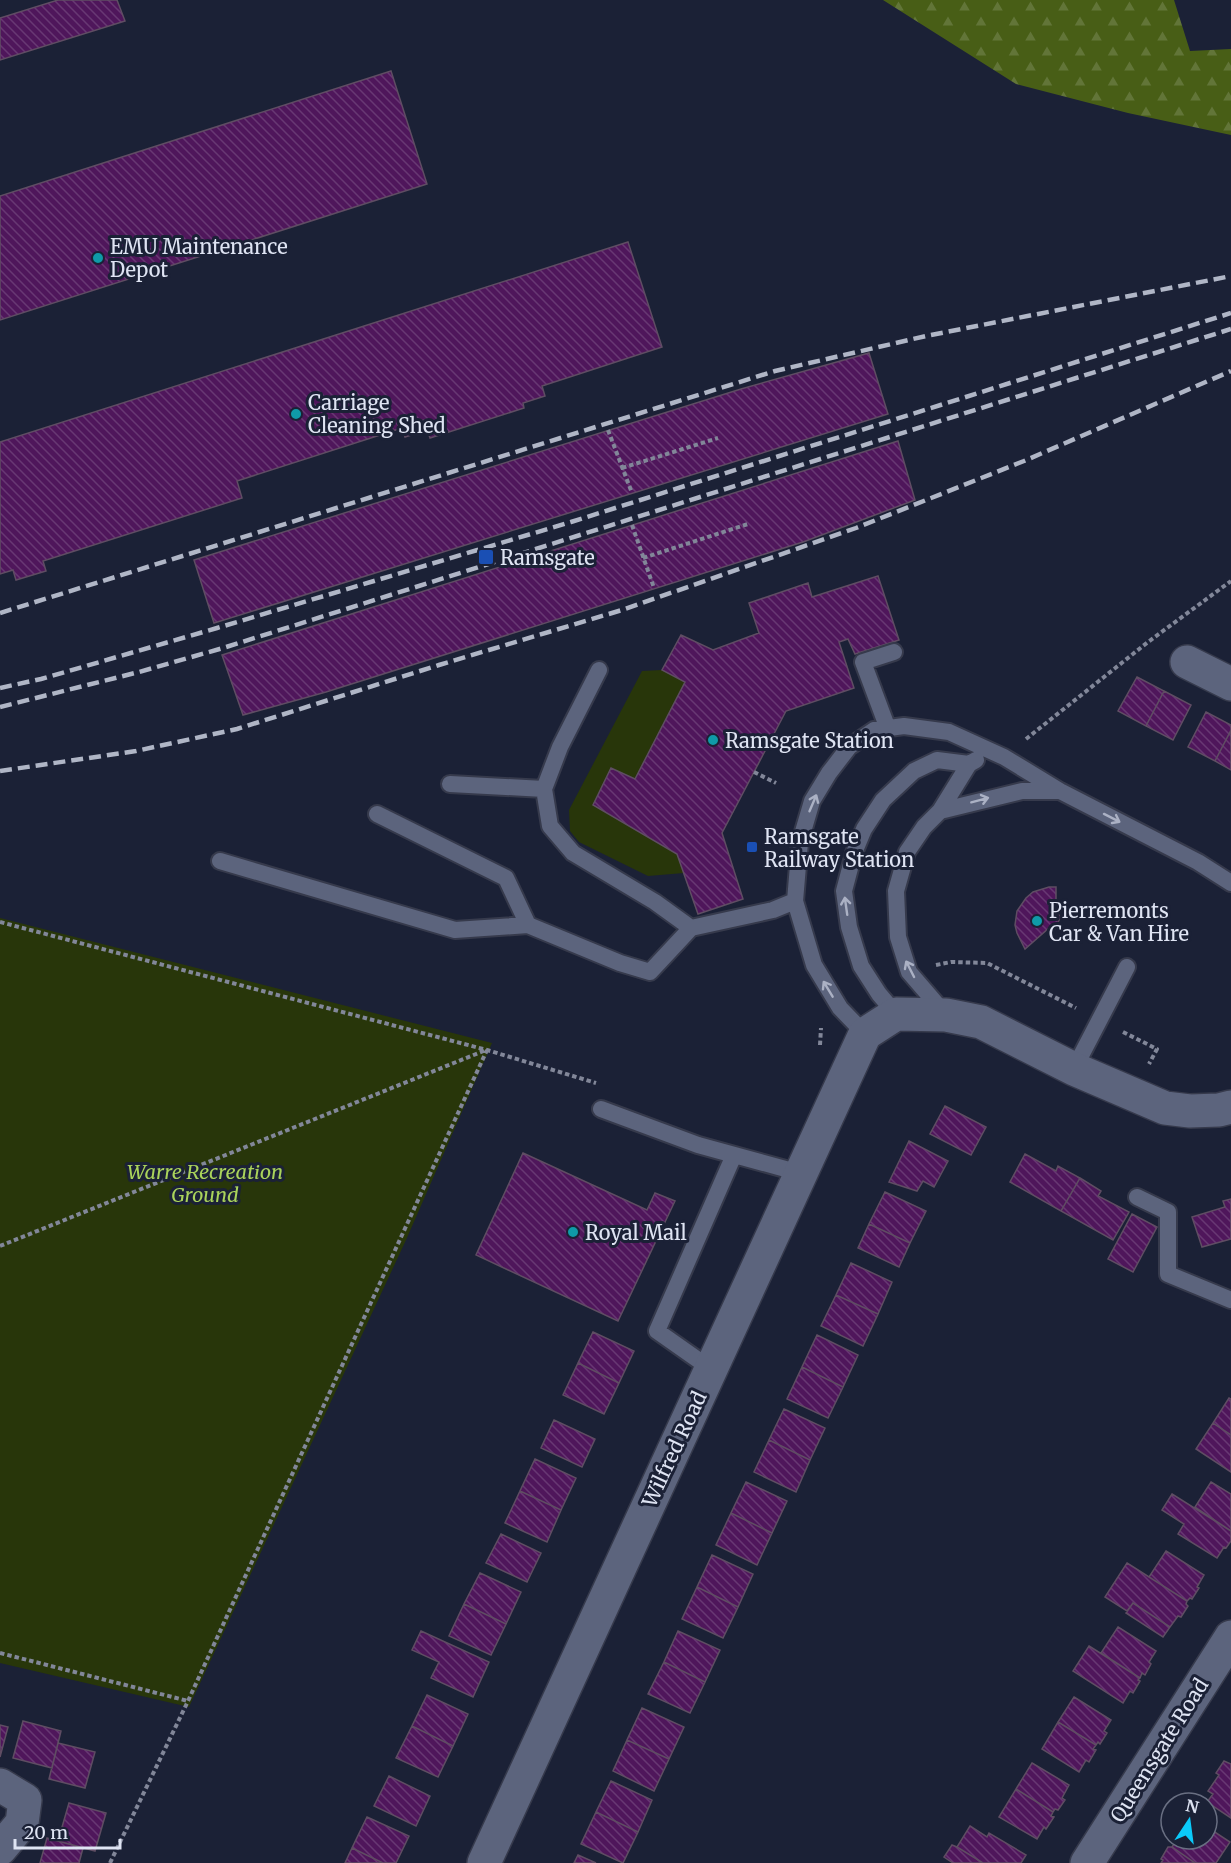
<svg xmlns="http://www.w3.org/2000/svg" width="1231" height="1863" font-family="Merriweather,serif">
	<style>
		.green { fill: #28360a }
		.forest { fill: url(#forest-firs) }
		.building { fill: url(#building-back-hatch); stroke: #5f4d63; stroke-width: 1.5 }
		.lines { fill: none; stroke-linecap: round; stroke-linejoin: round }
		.service-casing { stroke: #363a4c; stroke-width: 20 }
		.minor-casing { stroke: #363a4c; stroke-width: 36 }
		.path { stroke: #828799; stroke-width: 4; stroke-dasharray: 4.5 3; stroke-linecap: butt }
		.service { stroke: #5c647d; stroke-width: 16 }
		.minor { stroke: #5c647d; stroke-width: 33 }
		.rail { stroke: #b0b6c6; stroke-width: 4.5; stroke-dasharray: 12 6; stroke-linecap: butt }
		.oneway { stroke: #abb1c4 }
		.culture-dot { fill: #0f9aa8; stroke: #1b2136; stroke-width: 2 }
		.transit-dot { fill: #1a4fb4; stroke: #1b2136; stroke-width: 2 }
		.labels { text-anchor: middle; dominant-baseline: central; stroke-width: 6; stroke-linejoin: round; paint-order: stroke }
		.poi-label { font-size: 20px; fill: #dfe4f3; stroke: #1b2136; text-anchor: start }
		.park-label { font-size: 20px; font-style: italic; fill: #aad35b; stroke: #1b2136 }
		.street-label { font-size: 20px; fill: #dfe4f3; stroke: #1b2136 }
	</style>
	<defs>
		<pattern id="forest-firs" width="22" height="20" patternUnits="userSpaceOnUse" patternTransform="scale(1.5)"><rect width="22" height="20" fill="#485e16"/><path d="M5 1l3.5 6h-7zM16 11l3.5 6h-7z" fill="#627538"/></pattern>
		<pattern id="building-back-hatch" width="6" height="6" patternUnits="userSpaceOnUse" patternTransform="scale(1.5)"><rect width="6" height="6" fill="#4f165b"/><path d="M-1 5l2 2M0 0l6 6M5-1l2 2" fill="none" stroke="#683873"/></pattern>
	</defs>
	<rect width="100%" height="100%" fill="#1b2136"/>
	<path class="green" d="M662,670L685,682L635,779L611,768L593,805L677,854L684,873L648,876L579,842L570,831L569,810L642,671Z
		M0,918L492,1043L406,1240L189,1707L0,1663Z"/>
	<path class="forest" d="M883,0H1174L1190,51L1231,49V135L1128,113L1016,84Z"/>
	<path class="building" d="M58,0H117L125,21L0,60V18Z
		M391,71L427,184L0,320V196Z
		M628,242L662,347L542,386L545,396L523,403L524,408L430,438L424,420L418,422L421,432L405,437L402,428L237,481L242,498L43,561L46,571L16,580L13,570L0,574V442Z
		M869,353L888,414L214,623L194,560L741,389Z
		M898,441L915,500L803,542L326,692L243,715L222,655Z
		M878,576L899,640L855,654L848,639L839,642L854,688L786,711L722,833L743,899L698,914L677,854L593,805L611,768L635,779L685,682L662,670L681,635L713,650L759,633L749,603L808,583L812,597Z
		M1137,677L1164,691L1146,726L1118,711Z
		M1164,691L1191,705L1173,740L1146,726Z
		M1206,712L1231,725V730L1215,761L1188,747Z
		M1231,730V770L1215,761Z
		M1049,887H1056V914L1061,916L1054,931L1049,928L1025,949L1017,933L1015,925L1017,911L1026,898L1033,892Z
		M945,1106L986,1127L971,1155L930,1134Z
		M909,1141L948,1161L934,1187L923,1181L917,1191L889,1182Z
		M523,1153L647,1210L655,1193L675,1201L618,1321L476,1255Z
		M1025,1154L1056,1171L1058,1166L1080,1178L1061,1211L1010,1182Z
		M1080,1178L1101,1191L1098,1196L1129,1212L1113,1240L1061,1211Z
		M885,1192L926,1211L910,1243L869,1224Z
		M1231,1199V1239L1202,1247L1192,1217L1225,1207L1223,1201Z
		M1132,1214L1157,1227L1133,1272L1108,1259Z
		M869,1224L910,1243L899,1267L858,1248Z
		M851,1263L892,1282L878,1314L836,1295Z
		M836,1295L878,1314L863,1346L821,1326Z
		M593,1332L634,1351L619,1383L578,1363Z
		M817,1335L858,1355L843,1387L802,1367Z
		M578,1363L619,1383L604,1414L563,1395Z
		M802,1367L843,1387L828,1418L787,1399Z
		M1229,1398L1231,1399V1435L1213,1423Z
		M784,1409L825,1428L810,1460L769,1440Z
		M554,1420L595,1439L582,1467L541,1448Z
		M1213,1423L1231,1435V1472L1196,1449Z
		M769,1440L810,1460L796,1492L754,1472Z
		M535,1459L576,1478L561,1510L520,1491Z
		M746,1482L787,1501L772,1533L731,1513Z
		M1211,1482L1231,1494V1531L1195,1507Z
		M520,1491L561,1510L547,1542L505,1523Z
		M1172,1494L1231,1531V1541L1226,1548L1224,1547L1217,1558L1178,1534L1184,1524L1162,1510Z
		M731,1513L772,1533L757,1565L716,1545Z
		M501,1534L541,1553L527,1582L486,1563Z
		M1166,1551L1204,1575L1197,1587L1199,1588L1192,1599L1190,1598L1187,1601L1149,1577Z
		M712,1555L753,1574L738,1607L697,1587Z
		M1127,1563L1187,1601L1186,1604L1188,1606L1181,1617L1178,1616L1170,1627L1133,1603L1127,1611L1105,1597Z
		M480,1573L521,1592L506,1624L464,1604Z
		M697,1587L738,1607L723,1638L682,1619Z
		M1133,1603L1170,1627L1163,1637L1126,1613Z
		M464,1604L506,1624L491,1655L449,1636Z
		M1118,1627L1156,1651L1149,1662L1151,1664L1145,1675L1142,1673L1140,1678L1101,1653Z
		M421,1631L489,1662L473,1697L431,1678L439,1662L412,1650Z
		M678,1631L720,1650L705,1682L664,1662Z
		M1089,1646L1140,1678L1138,1680L1140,1681L1133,1693L1130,1691L1123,1703L1073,1671Z
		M664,1662L705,1682L690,1713L648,1694Z
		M427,1695L468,1714L453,1746L412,1726Z
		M1074,1697L1111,1720L1104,1731L1107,1733L1100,1744L1098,1742L1096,1745L1058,1722Z
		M642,1708L684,1727L669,1759L627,1740Z
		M23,1721L61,1731L52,1768L13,1758Z
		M1058,1722L1096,1745L1093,1749L1096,1750L1089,1762L1086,1760L1079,1772L1042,1749Z
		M0,1725L8,1727L0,1757Z
		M412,1726L453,1746L438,1777L396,1758Z
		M627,1740L669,1759L654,1791L613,1771Z
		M58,1743L95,1752L85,1788L49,1779Z
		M1224,1761L1231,1764V1818L1207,1802L1213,1794L1208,1791L1219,1775L1216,1773Z
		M1032,1763L1069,1785L1062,1798L1065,1800L1058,1810L1055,1809L1053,1812L1016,1789Z
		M389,1776L430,1796L416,1826L374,1806Z
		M611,1781L652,1800L638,1832L596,1812Z
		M1016,1789L1053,1812L1051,1816L1054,1817L1046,1829L1044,1827L1037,1839L999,1817Z
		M69,1803L106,1813L95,1851L58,1841Z
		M596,1812L638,1832L623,1863L581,1844Z
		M367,1817L409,1836L396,1863H383L352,1848Z
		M970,1826L987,1837L989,1833L1026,1855L1021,1863H983L957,1847Z
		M1207,1827L1230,1842L1216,1863H1195L1172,1847L1174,1844L1172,1842L1174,1839H1207Z
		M47,1838L83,1848L79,1863H40Z
		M952,1845L957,1847L983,1863H953L944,1857Z
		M1168,1847H1172L1195,1863H1161L1163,1860L1161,1859Z
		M352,1848L383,1863H345Z
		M578,1855L596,1863H574Z"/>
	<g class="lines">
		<g class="service-casing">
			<path id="service" d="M599,670L560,747L544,789L550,826L573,853L655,902L691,928L773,910L795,901
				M888,729L863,662L894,652
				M450,784L544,789
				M940,811L969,764L976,760
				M377,814L506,878L528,925
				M220,861L455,930L528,925L620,963L650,972L691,928
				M896,1014L879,994L861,966L849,927L844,891L854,853L864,829L883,800L914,771L937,760L969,764
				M946,1015L909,972L898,937L896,891L907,852L924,827L940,811L1022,791H1059
				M865,1034L840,1008L814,965L795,901L800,842L812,801L829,773L849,747L874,730L904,726L949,732L1004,757L1060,791L1198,862L1231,883
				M1074,1069L1127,967
				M601,1109L698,1145L800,1173
				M1137,1197L1168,1212V1274L1231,1300
				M711,1369L657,1331L734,1155"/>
		</g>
		<g class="minor-casing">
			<path id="minor" d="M1187,662L1231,684
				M0,1785L25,1800L22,1823L0,1849
				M484,1863L865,1034L896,1014L946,1015L981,1022L1074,1069L1165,1108L1190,1111L1219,1110L1231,1107
				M1087,1863L1231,1637"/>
		</g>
		<path class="path" d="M608,430L632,493
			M622,468L718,438
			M632,525L654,588
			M643,558L748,524
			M1026,739L1148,642L1231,581
			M754,772L776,783
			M0,922L487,1050L596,1083
			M936,965L951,962L987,963L1076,1008
			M1123,1032L1157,1049L1149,1064
			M820,1045L821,1028
			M0,1246L486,1050
			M0,1653L188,1701
			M110,1863L188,1701L487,1050"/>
		<use href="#service" class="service"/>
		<use href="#minor" class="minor"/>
		<path class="rail" d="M0,613L775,371L926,336L1231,276
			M0,688L41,679L217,628L571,522L1231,313
			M0,707L139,672L223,648L1231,329
			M0,771L136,751L237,729L439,665L622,610L856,528L1024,461L1231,371"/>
	</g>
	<defs><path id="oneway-shaft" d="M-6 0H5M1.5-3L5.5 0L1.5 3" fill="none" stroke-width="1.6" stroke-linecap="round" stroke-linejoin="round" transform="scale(1.5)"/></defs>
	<g class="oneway">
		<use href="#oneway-shaft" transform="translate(980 800) rotate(-15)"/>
		<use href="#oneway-shaft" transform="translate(813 803) rotate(-67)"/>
		<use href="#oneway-shaft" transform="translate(1112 818) rotate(27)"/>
		<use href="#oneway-shaft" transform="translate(846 906) rotate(-98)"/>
		<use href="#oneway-shaft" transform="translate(910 969) rotate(-117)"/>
		<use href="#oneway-shaft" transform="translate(828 989) rotate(-121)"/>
	</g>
	<g class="culture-dot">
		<circle cx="98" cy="258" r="6"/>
		<circle cx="296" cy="414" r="6"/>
		<circle cx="713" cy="740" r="6"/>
		<circle cx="1037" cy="921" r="6"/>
		<circle cx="573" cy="1232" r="6"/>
	</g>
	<g class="transit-dot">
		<rect x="478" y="549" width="16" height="16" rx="3"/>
		<rect x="746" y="841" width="12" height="12" rx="3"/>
	</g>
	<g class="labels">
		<g class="poi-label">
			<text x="110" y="246">EMU Maintenance<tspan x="110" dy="23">Depot</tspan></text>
			<text x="308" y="402">Carriage<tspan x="308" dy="23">Cleaning Shed</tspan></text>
			<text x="500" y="557">Ramsgate</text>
			<text x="725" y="740">Ramsgate Station</text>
			<text x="764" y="836">Ramsgate<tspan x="764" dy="23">Railway Station</tspan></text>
			<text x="1049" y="910">Pierremonts<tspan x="1049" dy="23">Car &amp; Van Hire</tspan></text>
			<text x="585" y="1232">Royal Mail</text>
		</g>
		<g class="park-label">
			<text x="205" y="1171">Warre Recreation<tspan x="205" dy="23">Ground</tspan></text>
		</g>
		<g class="street-label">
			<text transform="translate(674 1449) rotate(-65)">Wilfred Road</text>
			<text transform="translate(1159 1750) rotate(-58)">Queensgate Road</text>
		</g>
	</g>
	<g transform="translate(1189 1821) rotate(13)"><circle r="28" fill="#1b2136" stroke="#696f82" stroke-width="1.5"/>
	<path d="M0-4.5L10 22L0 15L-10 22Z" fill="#0bcafa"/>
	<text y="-9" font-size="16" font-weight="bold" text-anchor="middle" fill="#dfe4f3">N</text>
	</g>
	<path d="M15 1839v9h105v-9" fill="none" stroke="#dfe4f3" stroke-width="3"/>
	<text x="24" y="1839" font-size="18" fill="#dfe4f3" stroke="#1b2136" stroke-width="4.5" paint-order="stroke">20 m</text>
</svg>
